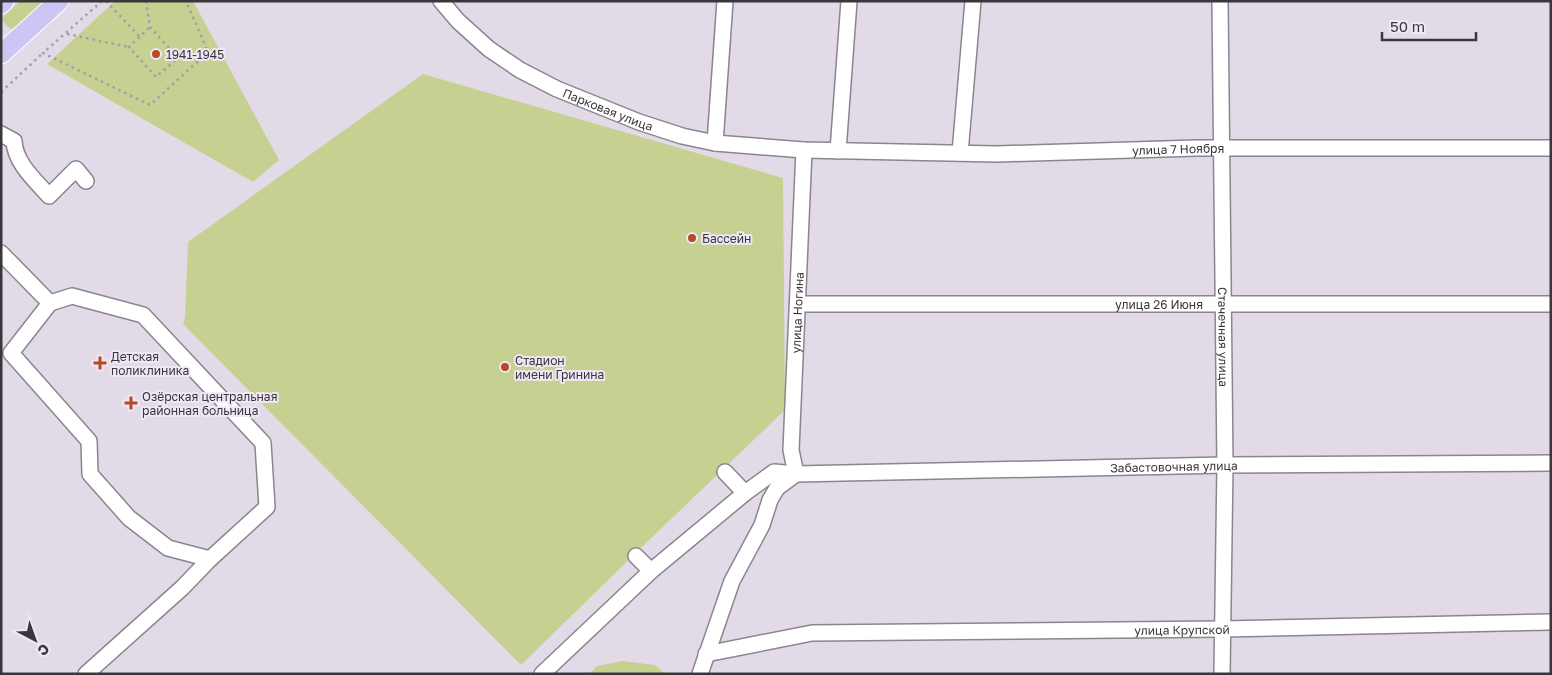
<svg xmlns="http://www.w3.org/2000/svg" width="1552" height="675" font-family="'Golos Text',sans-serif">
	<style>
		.green { fill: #c6d090 }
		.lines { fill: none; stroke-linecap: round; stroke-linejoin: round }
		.minor-casing { stroke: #8c8490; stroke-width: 18 }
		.major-casing { stroke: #fff; stroke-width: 21 }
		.path { stroke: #a69fa9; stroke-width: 2.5; stroke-dasharray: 2.5 4; stroke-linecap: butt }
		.minor { stroke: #fff; stroke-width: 15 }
		.major { stroke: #cbc6f4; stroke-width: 19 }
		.poi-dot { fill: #b34b28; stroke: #f0e7f5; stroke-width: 2 }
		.labels { text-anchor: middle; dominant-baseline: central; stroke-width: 4; stroke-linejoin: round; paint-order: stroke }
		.poi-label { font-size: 12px; fill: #3a363b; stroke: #f0e7f5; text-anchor: start }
		.street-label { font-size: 12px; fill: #3a363b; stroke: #f0e7f5 }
	</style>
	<rect width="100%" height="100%" fill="#e3dae8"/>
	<path class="green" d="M20,1H46L18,26L11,29L5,24L2,18Z
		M115,1H193L279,160L253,182L47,64Z
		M423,74L783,178L785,410L647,542L521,665L183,324L185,317L188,242Z
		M623,661L655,665L665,674H589L597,666Z"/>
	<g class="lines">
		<g class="minor-casing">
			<g id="minor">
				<path id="s1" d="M441,1L458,21L489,49L520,70L557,89L639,122L682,136L715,143L804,150L997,154L1197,148H1551"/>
				<path id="s2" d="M1220,1L1225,465L1222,674"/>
				<path d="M1,134L14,141C15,163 35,180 49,196L76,169L86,181"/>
				<path d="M715,143L725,1"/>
				<path d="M838,151L849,1"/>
				<path d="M960,153L973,1"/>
				<path d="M1,253L50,303"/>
				<path d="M72,296L143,315L263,443L267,507L210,559L168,548L129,518L90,474L89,441L11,353L50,303Z"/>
				<path id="s3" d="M798,304H1551"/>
				<path d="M725,472L745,493"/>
				<path id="s4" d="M796,474L791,450L804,150"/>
				<path d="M636,556L651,571"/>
				<path id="s5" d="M706,654L812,633L1222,629L1551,622"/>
				<path d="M86,674L182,588L210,559"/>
				<path id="s6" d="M542,674L651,571L745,493L774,472L796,474L1225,465L1551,463"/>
				<path d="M700,674L732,581L762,525L770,500L777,488L796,474"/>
			</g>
		</g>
		<g class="major-casing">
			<path id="major" d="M1,4L4,1
				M1,54L59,1"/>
		</g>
		<path class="path" d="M102,1L43,53L150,105L208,52L186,1
			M106,1L140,37
			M146,1L150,27L178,58L156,77L129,47L150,27
			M67,34L129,47
			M1,92L43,53"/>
		<use href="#minor" class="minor"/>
		<use href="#major" class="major"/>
	</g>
	<g class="poi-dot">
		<circle cx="156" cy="54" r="5"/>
		<circle cx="692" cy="238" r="5"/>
		<path d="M97.5 355.5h5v5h5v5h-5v5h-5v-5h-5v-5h5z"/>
		<circle cx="505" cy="367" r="5"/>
		<path d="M128.5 395.5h5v5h5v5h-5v5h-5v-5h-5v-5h5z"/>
	</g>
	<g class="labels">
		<g class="poi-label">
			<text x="166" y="54">1941-1945</text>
			<text x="702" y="238">Бассейн</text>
			<text x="111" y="356">Детская<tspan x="111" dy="14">поликлиника</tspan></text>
			<text x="515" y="360">Стадион<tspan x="515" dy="14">имени Гринина</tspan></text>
			<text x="142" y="396">Озёрская центральная<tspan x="142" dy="14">районная больница</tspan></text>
		</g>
		<g class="street-label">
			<text stroke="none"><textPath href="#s1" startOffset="202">Парковая улица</textPath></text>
			<text stroke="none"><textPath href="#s1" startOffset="778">улица 7 Ноября</textPath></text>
			<text stroke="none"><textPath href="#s3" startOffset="361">улица 26 Июня</textPath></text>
			<text stroke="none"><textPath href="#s4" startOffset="162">улица Ногина</textPath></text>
			<text stroke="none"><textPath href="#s2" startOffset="336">Стачечная улица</textPath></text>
			<text stroke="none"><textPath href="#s6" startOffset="708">Забастовочная улица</textPath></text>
			<text stroke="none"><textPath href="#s5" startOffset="478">улица Крупской</textPath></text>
		</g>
	</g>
	<rect width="1552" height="675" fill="none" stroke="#3a363b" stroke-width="5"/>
	<g transform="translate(35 640) rotate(139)" stroke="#f0e7f5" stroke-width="4" paint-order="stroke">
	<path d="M0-4L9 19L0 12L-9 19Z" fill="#3a363b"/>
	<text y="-8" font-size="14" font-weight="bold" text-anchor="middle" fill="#3a363b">С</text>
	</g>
	<path d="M1382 32v8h94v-8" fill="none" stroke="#3a363b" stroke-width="2.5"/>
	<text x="1390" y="32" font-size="15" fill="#3a363b" stroke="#f0e7f5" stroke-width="4" paint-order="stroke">50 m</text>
</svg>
